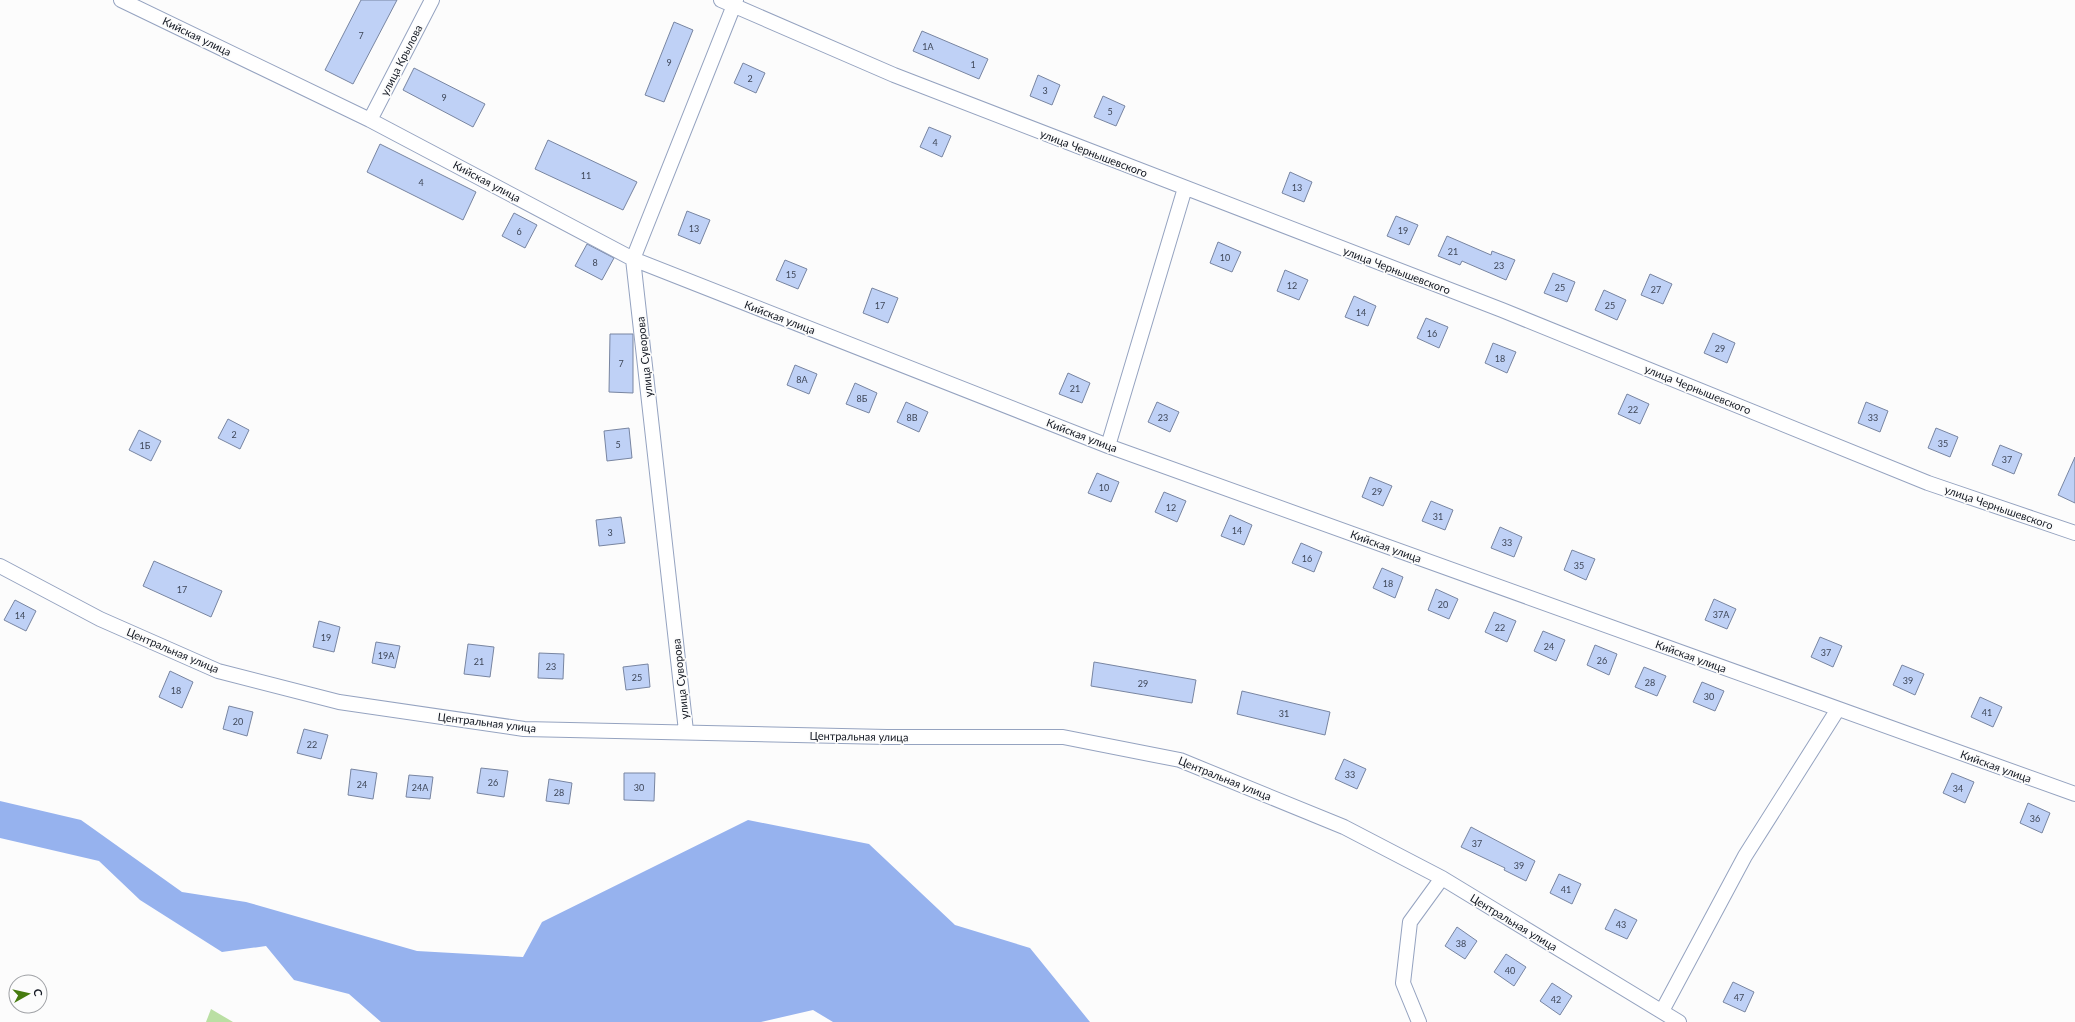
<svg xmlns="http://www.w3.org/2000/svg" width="2075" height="1022" font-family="Lato,sans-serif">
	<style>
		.green { fill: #badfa3 }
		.water { fill: #96b2ee }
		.building { fill: #bfd1f6; stroke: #7885a1 }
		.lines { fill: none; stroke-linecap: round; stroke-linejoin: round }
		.minor-casing { stroke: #95a3c0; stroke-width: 16 }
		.minor { stroke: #fff; stroke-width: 14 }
		.labels { text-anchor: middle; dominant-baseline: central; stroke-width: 3.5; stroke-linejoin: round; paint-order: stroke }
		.number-label { font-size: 9px; fill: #3e4657 }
		.street-label { font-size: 11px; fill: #131822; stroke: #fcfcfc }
	</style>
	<rect width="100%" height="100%" fill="#fcfcfc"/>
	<path class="green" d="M211,1009L233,1022H206Z"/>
	<path class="water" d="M0,801L81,820L182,892L246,902L417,951L523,957L542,922L748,820L869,844L955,925L1030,948L1090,1022H833L813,1010L761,1022H381L349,994L294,980L266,946L222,952L140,900L99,861L0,838Z"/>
	<path class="building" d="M361,0H397L353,84L325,70Z
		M674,22L693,30L664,102L645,95Z
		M922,31L988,59L979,79L913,51Z
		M743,63L765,73L756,93L734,83Z
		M414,68L485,104L473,127L403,90Z
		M1038,75L1060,85L1052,105L1030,96Z
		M1103,96L1125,106L1116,126L1094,117Z
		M929,127L951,136L942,157L920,147Z
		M548,140L637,182L623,210L535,169Z
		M380,144L476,192L463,220L367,172Z
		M1290,172L1312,182L1304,202L1282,193Z
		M687,211L710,220L700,244L678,235Z
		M514,213L537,225L525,248L502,236Z
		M1396,216L1418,225L1409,245L1387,236Z
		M1447,236L1491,255L1492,251L1515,260L1506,280L1462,261L1460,265L1438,256Z
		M1218,242L1241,252L1232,272L1210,263Z
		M587,244L614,258L602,280L575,266Z
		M785,260L807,269L798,289L776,280Z
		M1285,270L1308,280L1299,300L1277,291Z
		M1553,273L1575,282L1567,302L1544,293Z
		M1650,274L1672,284L1663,304L1641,295Z
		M872,288L898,298L888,323L863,313Z
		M1604,290L1626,300L1617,320L1595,310Z
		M1354,296L1376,306L1368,326L1345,317Z
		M1426,318L1448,327L1439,348L1417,338Z
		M1713,333L1735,343L1727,363L1704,353Z
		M610,334H633V393L609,392Z
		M1493,343L1516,352L1507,373L1485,363Z
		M795,365L817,374L809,394L787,385Z
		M1068,373L1090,383L1082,403L1059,394Z
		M855,383L877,393L869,413L846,404Z
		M1627,394L1649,404L1640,424L1618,414Z
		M906,402L928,412L919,432L897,422Z
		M1157,402L1179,412L1170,432L1148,422Z
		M1866,402L1888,411L1880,432L1858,423Z
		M228,419L249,430L240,449L218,438Z
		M629,428L632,458L607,461L604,431Z
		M1936,428L1958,437L1950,457L1928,448Z
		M139,430L161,441L151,461L129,450Z
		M2000,445L2022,454L2014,474L1992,465Z
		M2075,457V503L2058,495Z
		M1097,473L1119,482L1111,502L1088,493Z
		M1370,477L1392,486L1383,506L1362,497Z
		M1164,492L1186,501L1177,522L1155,512Z
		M1431,501L1453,510L1445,530L1422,521Z
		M1230,515L1252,525L1244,545L1221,536Z
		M621,517L625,543L599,546L596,520Z
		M1500,527L1522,537L1514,557L1491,548Z
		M1301,543L1322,552L1314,572L1292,563Z
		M1572,550L1595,559L1586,580L1564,570Z
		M154,561L222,591L211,617L143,586Z
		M1382,568L1403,577L1395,598L1373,588Z
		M1436,589L1458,599L1449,619L1428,610Z
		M1714,599L1736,609L1727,629L1705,620Z
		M15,600L36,611L26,631L4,620Z
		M1494,612L1516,621L1507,642L1485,632Z
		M319,621L340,627L334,652L313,647Z
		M1543,631L1565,640L1556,661L1534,651Z
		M1820,637L1842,646L1833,667L1811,657Z
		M376,642L400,646L395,668L372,663Z
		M468,644L494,647L490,677L464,674Z
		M1595,645L1617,654L1609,675L1587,665Z
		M539,653L564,654L563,679L538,678Z
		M1094,662L1196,680L1192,703L1091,686Z
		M648,664L650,687L626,690L623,667Z
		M1902,665L1924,674L1915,695L1893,685Z
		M1644,667L1666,676L1657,696L1635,687Z
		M170,671L193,682L182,708L159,697Z
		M1702,682L1724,691L1715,711L1693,702Z
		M1242,691L1330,712L1325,735L1237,714Z
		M1980,697L2002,707L1993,727L1971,717Z
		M229,706L253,712L247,736L223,729Z
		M304,729L328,735L321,759L297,753Z
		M1344,759L1366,769L1357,789L1335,779Z
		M481,768L508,771L504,797L477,793Z
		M351,769L377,773L373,799L348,795Z
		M624,773H655L654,801L624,800Z
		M1952,773L1974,782L1965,803L1943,793Z
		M409,775L433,777L430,799L406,797Z
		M549,779L572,783L569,804L546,801Z
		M2028,803L2050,813L2042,833L2020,823Z
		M1471,827L1535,861L1526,881L1504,870L1505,868L1461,847Z
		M1559,874L1581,884L1572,904L1550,893Z
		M1615,909L1637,920L1627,939L1605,929Z
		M1457,927L1477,941L1465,959L1445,946Z
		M1506,954L1526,967L1514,986L1494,972Z
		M1733,982L1754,992L1745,1012L1723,1002Z
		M1552,983L1572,996L1560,1015L1540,1001Z"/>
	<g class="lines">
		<g class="minor-casing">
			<path id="minor" d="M121,0L370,120L633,259L1108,446L2075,794
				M721,0L894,75L1502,310L1928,483L2075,533
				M370,120L432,0
				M1108,446L1185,188
				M0,566L100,619L218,671L339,702L524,729L887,737H1063L1180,760L1344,827L1442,878L1679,1022
				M686,731L633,259L736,0
				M1662,1011L1745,856L1838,709
				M1419,1022L1403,983L1410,922L1442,878"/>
		</g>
		<use href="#minor" class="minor"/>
	</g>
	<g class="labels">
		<g class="number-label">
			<text x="361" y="35">7</text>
			<text x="928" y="46">1А</text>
			<text x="669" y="62">9</text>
			<text x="973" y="64">1</text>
			<text x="750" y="78">2</text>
			<text x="1045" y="90">3</text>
			<text x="444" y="97">9</text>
			<text x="1110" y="111">5</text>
			<text x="935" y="142">4</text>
			<text x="586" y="175">11</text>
			<text x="421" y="182">4</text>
			<text x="1297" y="187">13</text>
			<text x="694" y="228">13</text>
			<text x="1403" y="230">19</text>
			<text x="519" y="231">6</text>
			<text x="1453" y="251">21</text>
			<text x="1225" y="257">10</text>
			<text x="595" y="262">8</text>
			<text x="1499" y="265">23</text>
			<text x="791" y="274">15</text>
			<text x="1292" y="285">12</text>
			<text x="1560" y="287">25</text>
			<text x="1656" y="289">27</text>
			<text x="880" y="305">17</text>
			<text x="1610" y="305">25</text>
			<text x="1361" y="312">14</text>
			<text x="1432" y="333">16</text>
			<text x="1720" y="348">29</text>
			<text x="1500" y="358">18</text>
			<text x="621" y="363">7</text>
			<text x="802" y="379">8А</text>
			<text x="1075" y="388">21</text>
			<text x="862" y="398">8Б</text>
			<text x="1633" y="409">22</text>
			<text x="912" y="417">8В</text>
			<text x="1163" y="417">23</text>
			<text x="1873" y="417">33</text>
			<text x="234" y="434">2</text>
			<text x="1943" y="443">35</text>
			<text x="618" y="444">5</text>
			<text x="145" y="445">1Б</text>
			<text x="2007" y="459">37</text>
			<text x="1104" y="487">10</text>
			<text x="1377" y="491">29</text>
			<text x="1171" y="507">12</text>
			<text x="1438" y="516">31</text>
			<text x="1237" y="530">14</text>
			<text x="610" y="532">3</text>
			<text x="1507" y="542">33</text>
			<text x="1307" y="558">16</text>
			<text x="1579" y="565">35</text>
			<text x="1388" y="583">18</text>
			<text x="182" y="589">17</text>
			<text x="1443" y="604">20</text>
			<text x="1721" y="614">37А</text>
			<text x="20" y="615">14</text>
			<text x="1500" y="627">22</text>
			<text x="326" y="637">19</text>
			<text x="1549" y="646">24</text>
			<text x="1826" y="652">37</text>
			<text x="386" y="655">19А</text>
			<text x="1602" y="660">26</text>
			<text x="479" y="661">21</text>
			<text x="551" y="666">23</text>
			<text x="637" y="677">25</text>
			<text x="1908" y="680">39</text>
			<text x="1650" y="682">28</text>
			<text x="1143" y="683">29</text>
			<text x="176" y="690">18</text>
			<text x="1709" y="696">30</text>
			<text x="1987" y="712">41</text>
			<text x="1284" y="713">31</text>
			<text x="238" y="721">20</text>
			<text x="312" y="744">22</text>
			<text x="1350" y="774">33</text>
			<text x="493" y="782">26</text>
			<text x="362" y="784">24</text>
			<text x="420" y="787">24А</text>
			<text x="639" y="787">30</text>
			<text x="1958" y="788">34</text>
			<text x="559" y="792">28</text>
			<text x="2035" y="818">36</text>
			<text x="1477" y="843">37</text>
			<text x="1519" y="865">39</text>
			<text x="1566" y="889">41</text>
			<text x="1621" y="924">43</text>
			<text x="1461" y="943">38</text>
			<text x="1510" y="970">40</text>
			<text x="1739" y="997">47</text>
			<text x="1556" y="999">42</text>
		</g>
		<g class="street-label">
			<text transform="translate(197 36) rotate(26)">Кийская улица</text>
			<text transform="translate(401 60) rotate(-63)">улица Крылова</text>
			<text transform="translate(1094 153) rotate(21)">улица Чернышевского</text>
			<text transform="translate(487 181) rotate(28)">Кийская улица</text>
			<text transform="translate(1397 270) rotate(21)">улица Чернышевского</text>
			<text transform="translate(780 317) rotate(21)">Кийская улица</text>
			<text transform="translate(644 357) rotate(-96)">улица Суворова</text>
			<text transform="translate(1698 389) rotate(22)">улица Чернышевского</text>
			<text transform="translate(1082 435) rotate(21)">Кийская улица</text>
			<text transform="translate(1999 507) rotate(19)">улица Чернышевского</text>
			<text transform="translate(1386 546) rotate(20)">Кийская улица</text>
			<text transform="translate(173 650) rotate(23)">Центральная улица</text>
			<text transform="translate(1691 656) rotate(20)">Кийская улица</text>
			<text transform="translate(680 679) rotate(-96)">улица Суворова</text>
			<text transform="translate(487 722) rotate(7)">Центральная улица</text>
			<text transform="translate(859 736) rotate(1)">Центральная улица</text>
			<text transform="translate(1996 766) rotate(20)">Кийская улица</text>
			<text transform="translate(1225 778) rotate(22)">Центральная улица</text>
			<text transform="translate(1514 922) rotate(31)">Центральная улица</text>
		</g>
	</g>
	<g transform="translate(28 994) rotate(82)"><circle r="19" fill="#fcfcfc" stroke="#9fa1a5"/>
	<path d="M0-3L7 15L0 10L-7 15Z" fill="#467b0f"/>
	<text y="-6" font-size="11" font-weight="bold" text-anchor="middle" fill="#131822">С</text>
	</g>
</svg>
